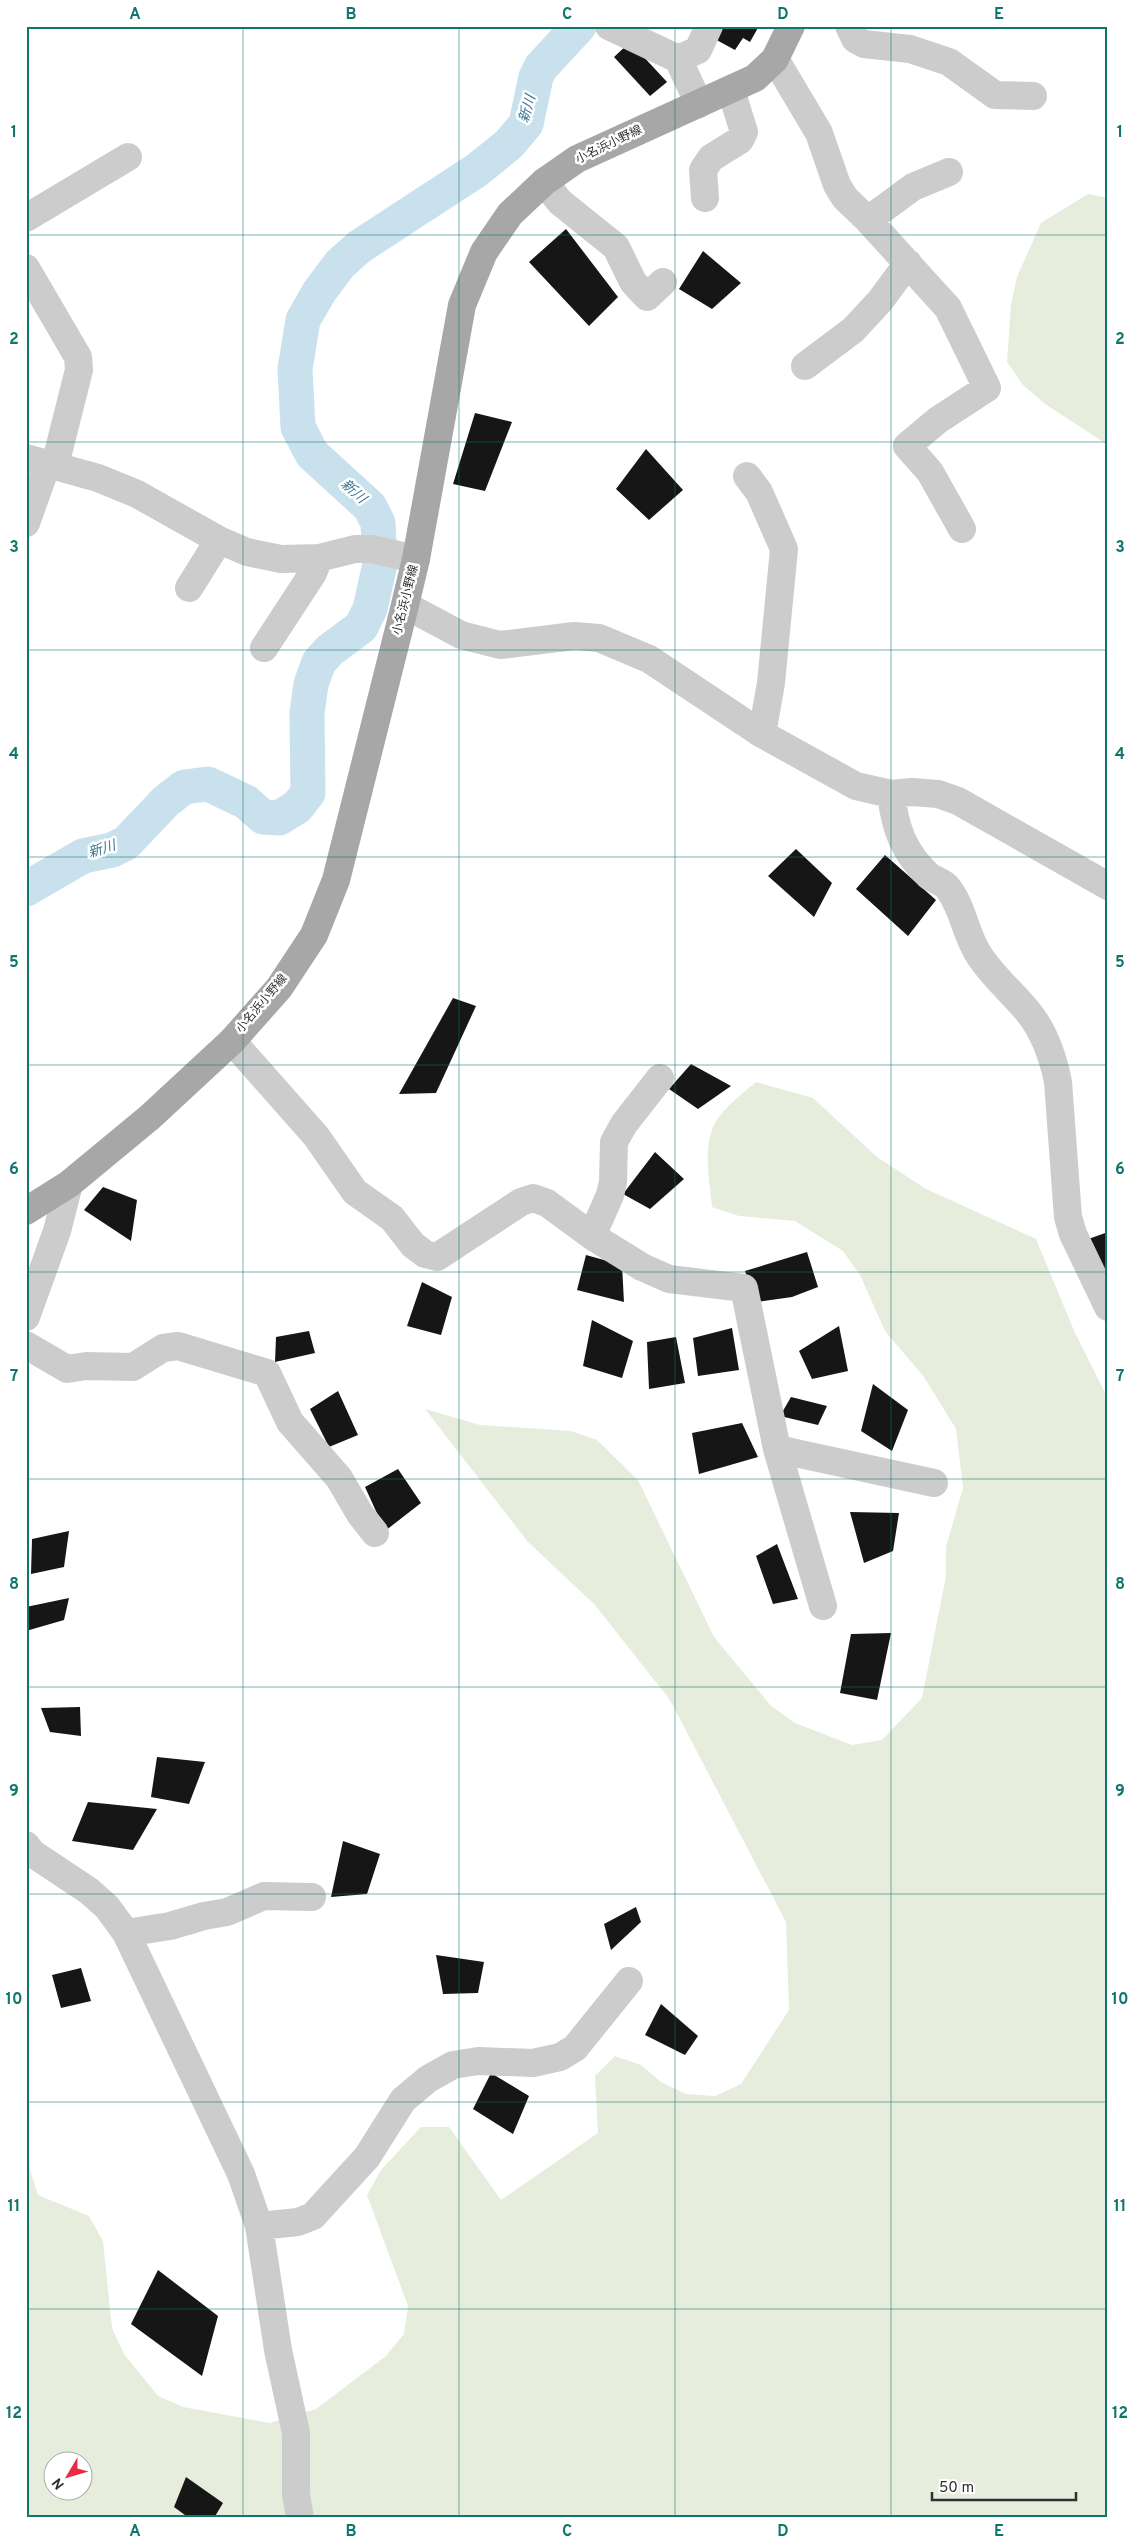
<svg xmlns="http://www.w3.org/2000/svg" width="1134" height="2544" font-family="Overpass,'Noto Sans JP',sans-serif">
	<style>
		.green { fill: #e6eddc; fill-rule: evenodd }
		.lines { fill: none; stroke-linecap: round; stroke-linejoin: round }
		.river { stroke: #c8e1ed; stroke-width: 35 }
		.building { fill: #161616 }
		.minor { stroke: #ccc; stroke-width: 28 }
		.major { stroke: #a7a7a7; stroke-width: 28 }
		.grid { fill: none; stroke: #0f766e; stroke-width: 1; stroke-opacity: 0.55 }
		.labels { text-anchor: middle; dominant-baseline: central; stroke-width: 5; stroke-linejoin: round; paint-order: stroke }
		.street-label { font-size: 12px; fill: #2f2f2f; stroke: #fff }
		.water-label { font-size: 14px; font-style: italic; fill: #397695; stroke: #fff }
		.neatline { fill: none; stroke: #0f766e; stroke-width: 2 }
		.grid-label { font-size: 16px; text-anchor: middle; font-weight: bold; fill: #0f766e }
	</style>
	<rect width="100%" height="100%" fill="#fff"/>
	<path class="green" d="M1088,194L1108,198V445L1045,404L1023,385L1007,362L1011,305L1017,277L1041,223Z
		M756,1082L813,1098L877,1157L926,1189L1036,1239L1075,1333L1108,1399V2518H26V2120L30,2170L38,2195L89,2216L103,2241L112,2328L124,2354L158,2396L183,2407L270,2423L316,2409L386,2356L404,2334L408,2306L367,2195L381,2170L421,2127H449L501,2200L598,2133L595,2076L615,2056L641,2065L661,2082L686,2094L715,2096L741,2084L789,2010L786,1922L670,1700L595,1605L528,1542L425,1409L480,1425L571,1431L597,1440L638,1480L714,1637L771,1706L795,1723L852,1745L882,1740L922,1698L946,1576V1547L963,1488L956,1429L924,1377L885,1331L860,1275L843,1251L795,1221L739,1216L712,1207C710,1180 702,1148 715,1123C724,1107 743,1093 756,1082ZM52,2462H82V2492H52Z"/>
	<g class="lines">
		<path class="river" d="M26,889L83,856L112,850L126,843L166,801L184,787L208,784L246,802L263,817L279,818L297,807L308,793L307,713L311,684L319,662L330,650L361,627L370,609L380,564L378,523L370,507L312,454L298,427L295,369L303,320L319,292L340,264L359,247L477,170L509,144L526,124L536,77L541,67L579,26"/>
	</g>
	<path class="building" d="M717,26H759L750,42L743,38L735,50L711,37Z
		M630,42L667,82L650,96L614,57Z
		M566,229L618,297L589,326L529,262Z
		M703,251L741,283L712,309L679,289Z
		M475,413L512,422L485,491L453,484Z
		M646,449L683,490L649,520L616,489Z
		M796,849L832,883L814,917L768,876Z
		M885,855L936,900L908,936L856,889Z
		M453,998L476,1006L436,1093L399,1094Z
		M691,1064L731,1086L698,1109L669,1089Z
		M655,1152L684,1179L650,1209L623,1194Z
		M103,1187L137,1200L131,1241L84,1210Z
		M1108,1232V1301L1080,1242Z
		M807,1252L818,1287L792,1297L756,1302L745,1271Z
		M586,1255L622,1265L624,1302L577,1290Z
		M422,1282L452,1297L441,1335L407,1326Z
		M592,1320L633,1341L622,1378L583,1366Z
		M839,1326L848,1371L812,1379L799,1351Z
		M732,1328L739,1370L698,1376L693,1338Z
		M309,1331L315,1353L275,1362L276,1337Z
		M676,1337L685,1383L649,1389L647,1342Z
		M873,1384L908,1410L892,1451L861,1431Z
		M338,1391L358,1435L329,1447L310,1409Z
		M791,1397L827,1406L818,1425L780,1416Z
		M742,1423L758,1457L699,1474L692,1433Z
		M398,1469L421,1503L385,1531L365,1487Z
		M850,1512L899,1513L893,1551L864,1563Z
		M69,1531L64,1567L31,1574L32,1539Z
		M777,1544L798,1599L773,1604L756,1556Z
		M69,1598L64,1620L26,1631V1607Z
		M891,1633L877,1700L840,1693L851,1634Z
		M80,1707L81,1736L50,1732L41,1708Z
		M157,1757L205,1762L189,1804L151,1797Z
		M88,1802L157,1809L133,1850L72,1841Z
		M343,1841L380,1854L367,1894L331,1897Z
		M636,1907L641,1922L611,1950L604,1924Z
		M436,1955L484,1962L478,1993L443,1994Z
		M81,1968L91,2001L61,2008L52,1975Z
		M661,2004L698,2036L685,2055L645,2035Z
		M491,2073L529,2096L513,2134L473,2109Z
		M158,2270L218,2316L202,2376L131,2324Z
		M186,2477L223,2503L214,2518H189L174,2507Z"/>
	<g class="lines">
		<path class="minor" d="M609,26L678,59L698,50L709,26
			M849,26L855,39L864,44L910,49L949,62L995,95L1033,96
			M678,59L699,104
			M775,59L819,133L837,185L845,198L868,220L913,187L949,172
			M544,182L560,202L616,247L633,282L647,297L663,282
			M705,198L703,170L711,158L740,140L744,132L731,90
			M26,218L128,157
			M868,220L948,308L987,388L938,420L907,446L930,472L962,529
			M26,268L78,357L79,370L55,465
			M805,366L853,330L880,301L908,263
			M26,458L98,478L137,494L219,540L247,552L281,559L319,558L355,549H371L416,559
			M747,476L759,492L784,549L771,683L762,734
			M26,523L47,464
			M189,588L219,540
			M405,605L461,635L500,645L574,636L599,638L649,659L762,734L856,786L891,794L912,792L938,794L958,801L1108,886
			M264,648L313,573L319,558
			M891,794C895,827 903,852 928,875C933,880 942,881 947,887C963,906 965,934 979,955C993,977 1013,993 1029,1013C1045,1033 1053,1057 1058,1082L1068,1217L1073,1234L1108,1307
			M232,1041L316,1136L355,1192L392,1218L413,1245L425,1254L437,1257L521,1202L533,1198L547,1203L592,1236L642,1267L669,1279L744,1288L777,1449L823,1606
			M592,1236L610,1195L613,1182L614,1142L624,1124L660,1078
			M26,1317L57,1231L69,1184
			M26,1345L67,1369L86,1366L133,1367L163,1348L178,1346L267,1373L290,1422L339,1478L360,1514L375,1533
			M777,1449L934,1483
			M26,1845L32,1853L89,1891L107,1907L126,1933L241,2174L259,2226L278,2350L296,2433V2494L300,2518
			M126,1933L170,1926L204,1916L227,1912L264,1896L312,1897
			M259,2226L298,2222L313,2216L367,2157L403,2100L428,2079L453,2065L478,2061L533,2063L560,2057L575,2048L629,1981"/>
		<path class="major" d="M26,1211L69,1184L150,1117L232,1041L279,988L314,935L336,880L405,605L416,559L462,305L484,252L510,214L544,182L577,159L755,78L775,59L791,26"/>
	</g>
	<path class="grid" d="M243,26V2518M459,26V2518M675,26V2518M891,26V2518M26,235H1108M26,442H1108M26,650H1108M26,857H1108M26,1065H1108M26,1272H1108M26,1479H1108M26,1687H1108M26,1894H1108M26,2102H1108M26,2309H1108"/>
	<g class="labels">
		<g class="street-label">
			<text transform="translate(609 145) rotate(-26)">小名浜小野線</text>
			<text transform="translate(406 600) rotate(-76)">小名浜小野線</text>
			<text transform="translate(262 1004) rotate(-50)">小名浜小野線</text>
		</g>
		<g class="water-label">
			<text transform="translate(528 109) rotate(-74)">新川</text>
			<text transform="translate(353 492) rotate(42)">新川</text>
			<text transform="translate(102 850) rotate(-17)">新川</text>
		</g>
	</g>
	<rect width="1134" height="2544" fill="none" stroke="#ffffff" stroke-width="55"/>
	<g transform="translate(68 2476) rotate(232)"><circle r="24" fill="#ffffff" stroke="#acacac"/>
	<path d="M0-4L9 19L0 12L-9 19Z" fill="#ec2b43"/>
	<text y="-8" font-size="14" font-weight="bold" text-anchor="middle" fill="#2f2f2f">N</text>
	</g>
	<path d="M932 2492v8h144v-8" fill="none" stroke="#2f2f2f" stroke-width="2.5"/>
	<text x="939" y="2492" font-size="15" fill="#2f2f2f" stroke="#ffffff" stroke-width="4" paint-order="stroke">50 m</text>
	<rect x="28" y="28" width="1078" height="2488" class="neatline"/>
	<g class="grid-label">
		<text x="135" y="19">A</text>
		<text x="351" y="19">B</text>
		<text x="567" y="19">C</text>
		<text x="783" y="19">D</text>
		<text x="999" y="19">E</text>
		<text x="14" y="137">1</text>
		<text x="1120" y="137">1</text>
		<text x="14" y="344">2</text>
		<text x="1120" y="344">2</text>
		<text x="14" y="552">3</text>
		<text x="1120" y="552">3</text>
		<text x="14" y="759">4</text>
		<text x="1120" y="759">4</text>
		<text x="14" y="967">5</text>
		<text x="1120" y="967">5</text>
		<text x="14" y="1174">6</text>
		<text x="1120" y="1174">6</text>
		<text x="14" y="1381">7</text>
		<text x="1120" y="1381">7</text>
		<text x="14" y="1589">8</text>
		<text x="1120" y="1589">8</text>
		<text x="14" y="1796">9</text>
		<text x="1120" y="1796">9</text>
		<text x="14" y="2004">10</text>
		<text x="1120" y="2004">10</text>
		<text x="14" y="2211">11</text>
		<text x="1120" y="2211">11</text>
		<text x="14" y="2418">12</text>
		<text x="1120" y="2418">12</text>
		<text x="135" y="2536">A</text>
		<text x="351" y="2536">B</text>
		<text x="567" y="2536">C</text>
		<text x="783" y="2536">D</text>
		<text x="999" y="2536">E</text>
	</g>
</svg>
